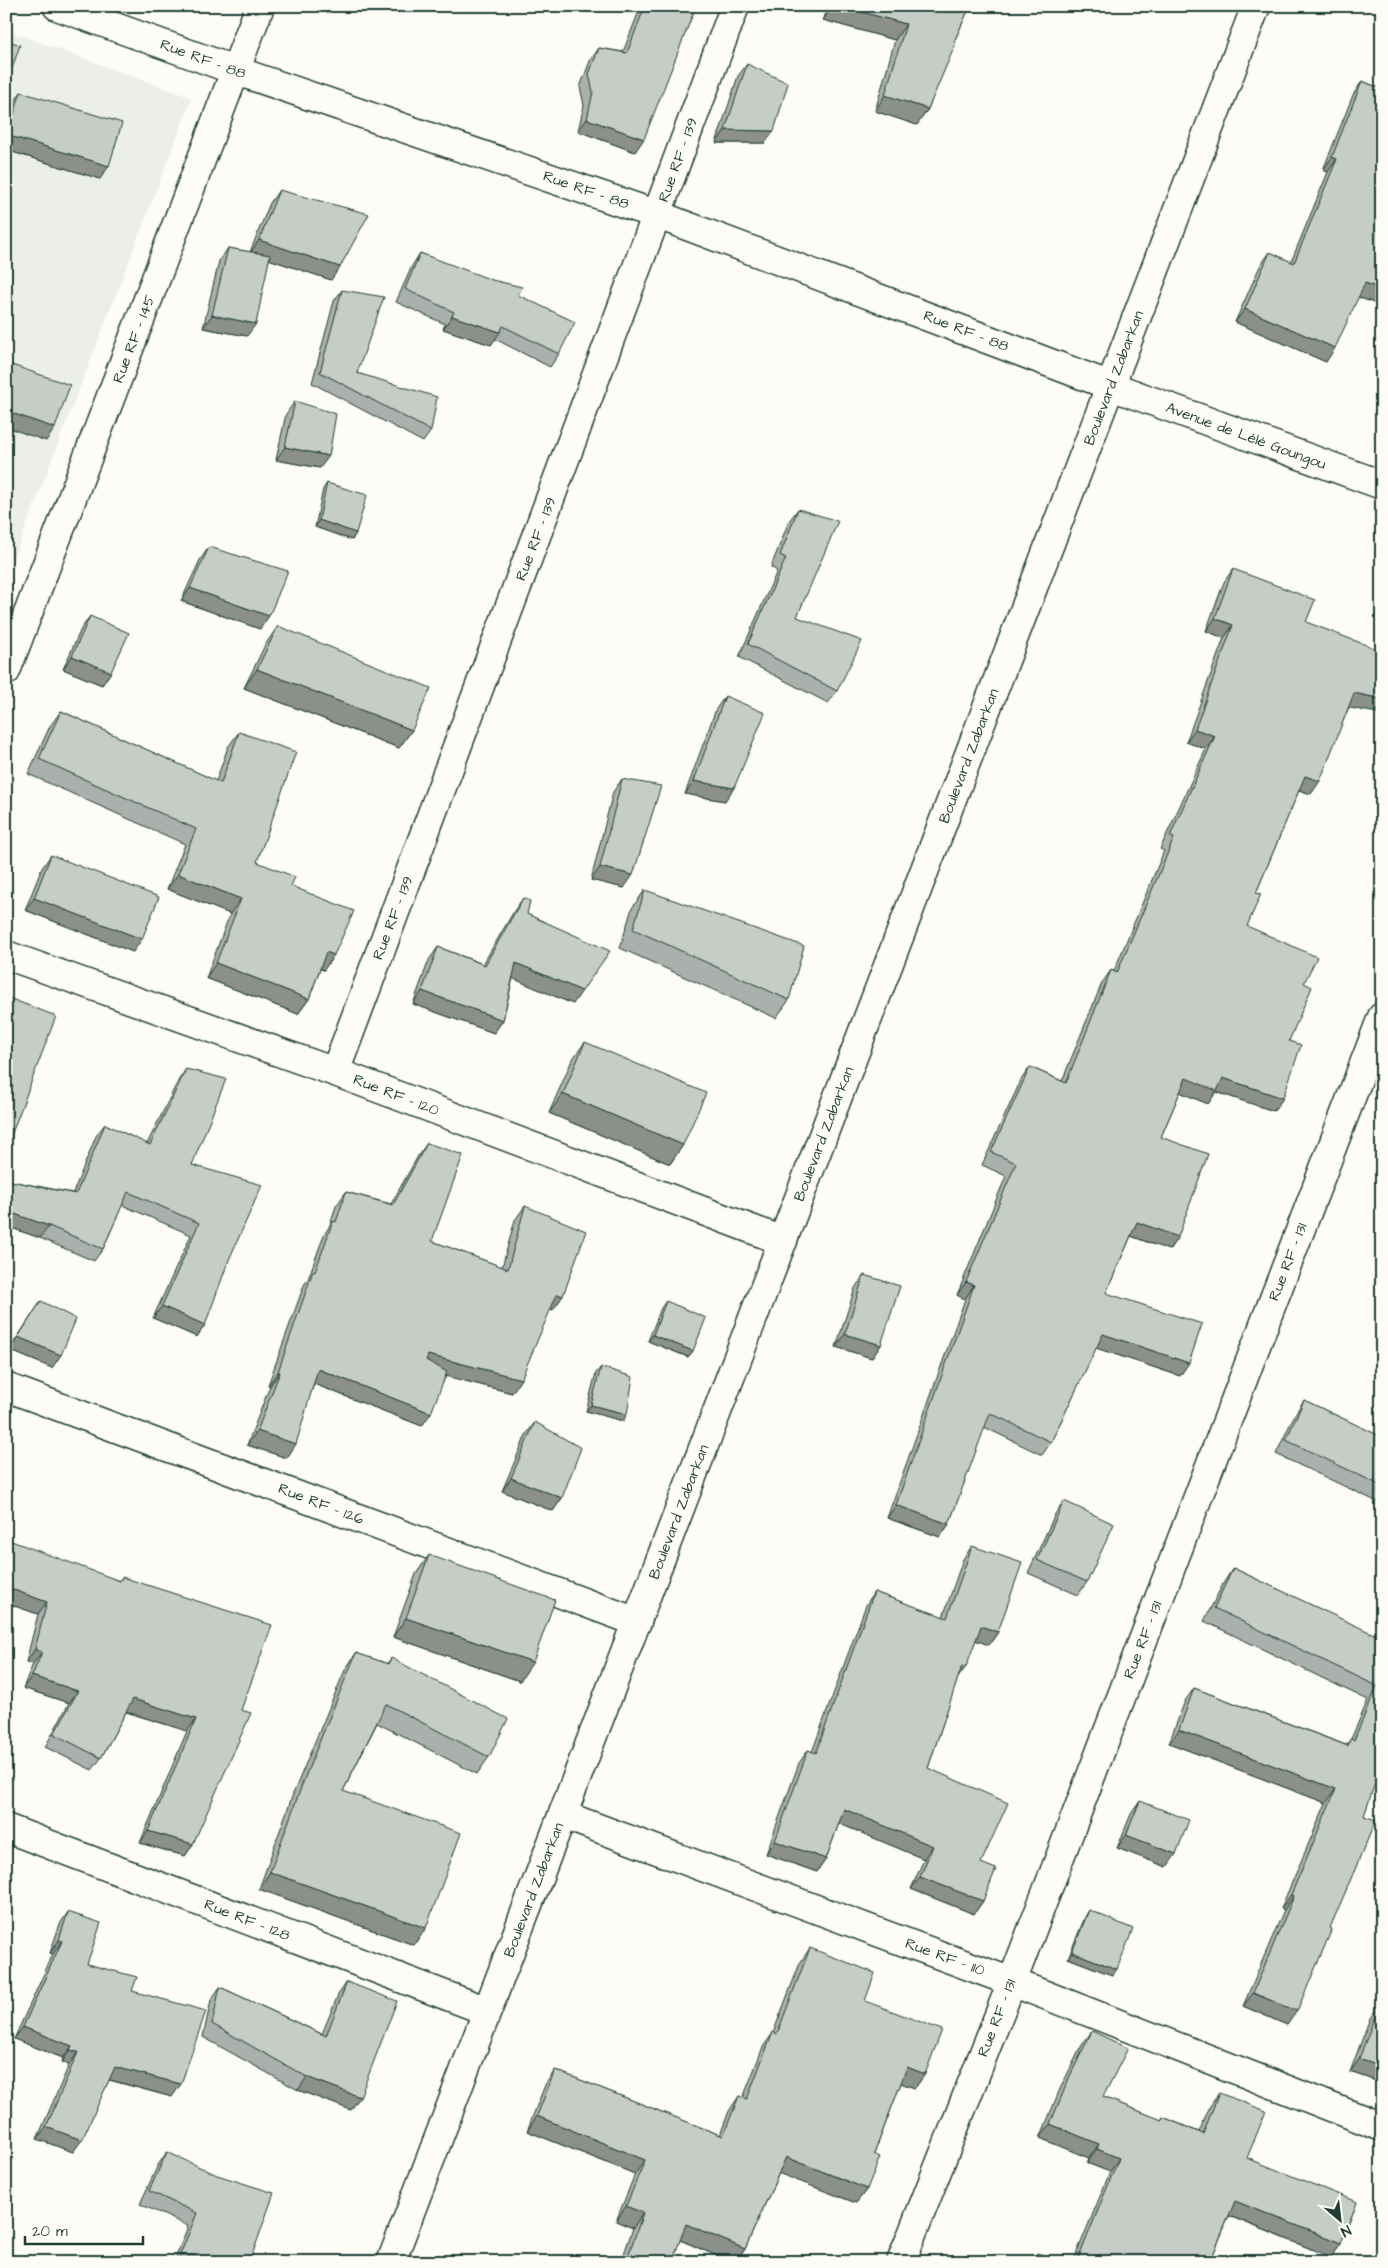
<svg xmlns="http://www.w3.org/2000/svg" width="1388" height="2268" font-family="'Architects Daughter',sans-serif">
	<style>
		.built { fill: #eceee9 }
		.lines { fill: none; stroke-linecap: round; stroke-linejoin: round }
		.street-casing { stroke: #1f3d34; stroke-width: 31 }
		.secondary-casing { stroke: #1f3d34; stroke-width: 31 }
		.street { stroke: #fdfcf7; stroke-width: 28 }
		.secondary { stroke: #fdfcf7; stroke-width: 28 }
		.wall { fill: #aab0ab; stroke: #1f3d34 }
		.shaded-wall { fill: #8b908b; stroke: #1f3d34 }
		.building { fill: #c6cdc7; stroke: #1f3d34 }
		.labels { text-anchor: middle; dominant-baseline: central; stroke-width: 4; stroke-linejoin: round; paint-order: stroke }
		.street-label { font-size: 15px; fill: #1f3d34; stroke: #fdfcf7 }
	</style>
	<rect width="100%" height="100%" fill="#fdfcf7"/>
	<filter id="ink" filterUnits="userSpaceOnUse"><feTurbulence type="fractalNoise" baseFrequency=".02" numOctaves="2"/><feDisplacementMap in="SourceGraphic" scale="10" xChannelSelector="R" yChannelSelector="G"/><feConvolveMatrix kernelMatrix="1 2 1 2 8 2 1 2 1" color-interpolation-filters="sRGB"/></filter>
	<g filter="url(#ink)">
		<path class="built" d="M6,30L192,98L6,578Z"/>
		<g class="lines">
			<g class="street-casing">
				<path id="street" d="M57,6L237,71L658,215L1111,386
					M6,671L260,6
					M6,955L335,1072L783,1241
					M335,1072L735,6
					M6,1387L637,1622
					M563,1815L1012,1982L1382,2127
					M6,1828L487,2011
					M901,2262L1012,1982L1382,1017"/>
			</g>
			<g class="secondary-casing">
				<path id="secondary" d="M1111,386L1382,485
					M391,2262L1256,6"/>
			</g>
			<use href="#street" class="street"/>
			<use href="#secondary" class="secondary"/>
		</g>
		<path class="wall" d="M641,6H696L635,152L578,131L584,105L580,87L590,61L599,48L623,52Z
			M829,6H970L954,42L928,109L917,125L875,111L895,40L823,20Z
			M747,64L774,131L765,143H716L738,76Z
			M1362,81L1382,89V306L1358,297L1326,362L1235,322L1260,266L1270,252L1291,262L1328,172L1323,170L1353,95Z
			M21,92L100,179L6,150V122L12,105Z
			M279,190L331,280L269,259L247,336L203,328L219,261L228,248L250,252L270,203Z
			M420,253L518,295L559,354L550,367L495,339L491,345L443,329L445,324L396,302L412,266Z
			M342,290L357,373L431,431L423,442L312,383L334,301Z
			M295,401L320,468L276,460L286,414Z
			M327,483L356,533L352,540L315,527L323,489Z
			M798,509L797,617L837,691L828,703L739,657L777,571L771,567L789,521Z
			M209,547L260,629L181,601L200,560Z
			M1233,569L1306,622L1349,707L1311,794L1299,790L1256,893L1247,926L1304,983L1289,1041L1283,1098L1274,1111L1216,1092L1208,1104L1180,1092L1161,1137L1178,1237L1169,1250L1131,1236L1106,1293L1180,1376L1096,1348L1051,1442L1042,1455L984,1427L949,1524L940,1537L887,1518L965,1299L957,1295L1006,1176L982,1165L1021,1080L1030,1067L1062,1081L1102,983L1111,970L1114,971L1164,851L1160,849L1206,749L1186,742L1224,638L1206,631L1224,582Z
			M90,616L111,672L102,685L63,669L81,629Z
			M278,626L412,730L399,748L244,688L265,645Z
			M725,696V801L685,794L716,709Z
			M61,711L216,781L228,747L239,732L257,862L291,886L324,970L320,969L309,999L298,1014L206,978L230,914L167,889L185,844L28,774L50,726Z
			M622,779L624,888L591,880L613,792Z
			M51,855L133,952L25,910L42,868Z
			M645,890L789,1000L776,1018L620,948L632,908Z
			M523,898L527,914L573,1004L513,978L503,1020L494,1033L413,1004L429,960L438,947L483,964L514,911Z
			M585,1042L683,1145L670,1164L549,1113L572,1060Z
			M186,1069L192,1165L228,1262L197,1337L153,1318L191,1235L122,1205L103,1249L94,1261L40,1238L6,1226V1180L73,1193L96,1136L105,1124L147,1144L178,1081Z
			M427,1143L432,1241L502,1267L515,1220L525,1206L553,1310L550,1309L512,1393L446,1376L422,1426L314,1384L287,1458L247,1445L270,1386L268,1385L304,1285L308,1279L324,1235L329,1227L336,1206L346,1192L391,1204L418,1156Z
			M1382,1184V1199L1377,1197Z
			M864,1275L881,1345L872,1358L836,1347L855,1288Z
			M41,1301L52,1368L9,1350Z
			M666,1301L693,1351L688,1357L648,1341L661,1308Z
			M601,1367L623,1421L586,1411L596,1373Z
			M1304,1400L1377,1435L1382,1425V1504L1276,1454L1295,1414Z
			M535,1422L562,1498L553,1511L502,1491L526,1435Z
			M1064,1501L1087,1582L1078,1595L1028,1573L1055,1514Z
			M972,1546L998,1632L989,1645L976,1640L958,1677L928,1768L981,1863L983,1901L974,1914L911,1889L924,1859L839,1823L826,1859L817,1872L766,1854L799,1763L808,1750L812,1752L866,1605L874,1592L943,1617L963,1559Z
			M429,1555L520,1681L393,1637L416,1574Z
			M1233,1568L1380,1638L1382,1633V1762L1287,2025L1243,2006L1284,1910L1281,1908L1326,1803L1169,1743L1185,1701L1194,1688L1346,1745L1351,1739L1368,1700L1204,1621L1224,1582Z
			M122,1577L241,1710L193,1844L185,1856L140,1843L187,1731L126,1712L101,1758L92,1770L45,1747L69,1703L23,1688L33,1664L26,1662L38,1614L6,1603L119,1581Z
			M356,1653L387,1664L391,1658L489,1757L477,1774L377,1723L343,1791L426,1928L414,1945L259,1889L293,1794L345,1670Z
			M1140,1801L1167,1867L1117,1848L1131,1814Z
			M1089,1910L1117,1969L1112,1975L1068,1958L1085,1917Z
			M68,1912L87,1964L132,1991L172,2097L109,2080L73,2152L37,2139L69,2065L62,2062L63,2058L14,2039L53,1954L50,1953L60,1924Z
			M810,1948L865,2001L925,2074L915,2088L901,2083L874,2154L867,2189L856,2203L779,2173L745,2249L736,2262H731L680,2240L672,2262H621L633,2228L616,2221L635,2174L527,2131L545,2085L555,2070L720,2135L729,2111L739,2096L743,2098L763,2047L773,2033L800,1963Z
			M347,1982L351,2110L298,2090L203,2037L211,2000L220,1987L322,2034L338,1995Z
			M1379,2005L1382,2006V2083L1350,2072L1370,2018Z
			M1092,2031L1103,2097L1161,2120L1163,2117L1199,2132L1210,2106L1219,2093L1247,2158L1341,2243L1331,2257L1229,2216L1210,2262H1073L1110,2172L1087,2163L1089,2158L1040,2138L1060,2089L1082,2045Z
			M167,2152L249,2262H174L188,2226L140,2204L158,2165Z
			M1037,2253L1060,2262H1030Z"/>
		<path class="shaded-wall" d="M833,6H840L906,24L895,40L823,20Z
			M885,95L928,109L917,125L875,111Z
			M587,119L644,139L635,152L578,131Z
			M725,130L774,131L765,143H716Z
			M7,135L109,166L100,179L6,150V136Z
			M1332,157L1337,159L1328,172L1323,170Z
			M259,240L340,267L331,280L250,253Z
			M1365,283L1382,289V306L1355,296Z
			M1245,309L1335,348L1326,362L1235,322Z
			M212,315L256,324L247,336L203,328Z
			M452,316L500,332L491,345L443,329Z
			M6,411L55,428L46,441L6,427Z
			M285,447L329,456L320,468L276,460Z
			M319,520L356,533L352,540L315,527Z
			M190,588L269,616L260,629L181,601Z
			M1215,618L1233,625L1224,638L1206,631Z
			M72,656L111,672L102,685L63,669Z
			M257,669L412,730L399,748L244,688Z
			M1354,693L1382,699V714L1345,707Z
			M1195,729L1215,736L1206,749L1186,742Z
			M1305,776L1320,781L1311,794L1296,789Z
			M694,781L734,788L725,801L685,794Z
			M600,867L633,875L624,888L591,880Z
			M178,874L241,899L230,914L167,889Z
			M34,898L142,939L133,952L25,910Z
			M326,952L334,955L324,970L316,967Z
			M216,963L309,999L298,1014L206,978Z
			M516,963L582,991L573,1004L507,976Z
			M422,991L503,1020L494,1033L413,1004Z
			M1186,1078H1223L1283,1098L1274,1111L1216,1092L1208,1104L1177,1091Z
			M563,1094L683,1145L670,1164L549,1113Z
			M1382,1189V1199L1377,1197Z
			M6,1211L49,1226L40,1238L6,1226Z
			M1137,1222L1178,1237L1169,1250L1128,1235Z
			M966,1282L974,1285L965,1299L957,1295Z
			M557,1294L563,1296L553,1310L547,1307Z
			M162,1306L205,1325L197,1337L153,1318Z
			M845,1334L881,1345L872,1358L836,1347Z
			M1103,1334L1189,1363L1180,1376L1093,1347Z
			M653,1335L693,1351L688,1357L648,1341Z
			M18,1337L61,1355L52,1368L9,1350Z
			M428,1355L521,1379L512,1393L419,1369Z
			M318,1369L431,1413L422,1426L309,1382Z
			M278,1372H280L270,1386L268,1385Z
			M591,1405L627,1414L623,1421L586,1411Z
			M257,1431L296,1444L287,1458L247,1445Z
			M511,1478L562,1498L553,1511L502,1491Z
			M896,1505L949,1524L940,1537L887,1518Z
			M6,1587L47,1602L38,1614L6,1603Z
			M406,1618L533,1662L520,1681L393,1637Z
			M981,1626L998,1632L989,1645L972,1639Z
			M35,1649L42,1652L33,1664L26,1662Z
			M962,1666L966,1667L957,1679Z
			M32,1676L78,1691L69,1703L23,1688Z
			M133,1699L196,1719L187,1731L124,1711Z
			M1179,1730L1336,1789L1326,1803L1169,1743Z
			M844,1809L933,1846L924,1859L835,1822Z
			M148,1831L193,1844L185,1856L140,1843Z
			M1126,1835L1176,1854L1167,1867L1117,1848Z
			M775,1841L826,1859L817,1872L766,1854Z
			M270,1872L426,1928L414,1945L259,1889Z
			M920,1877L983,1901L974,1914L911,1889Z
			M1291,1895L1294,1896L1284,1910L1281,1908Z
			M59,1940L62,1941L53,1954L50,1953Z
			M1072,1952L1117,1969L1112,1975L1068,1958Z
			M1253,1993L1297,2011L1287,2025L1243,2006Z
			M23,2027L72,2046L63,2058L14,2039Z
			M70,2050L78,2052L69,2065L62,2062Z
			M1359,2059L1382,2067V2083L1350,2072Z
			M115,2067L181,2084L172,2097L107,2079Z
			M907,2067L925,2074L915,2088L897,2082Z
			M307,2077L360,2097L351,2110L298,2090Z
			M537,2116L645,2160L635,2174L527,2131Z
			M1050,2124L1099,2144L1089,2158L1040,2138Z
			M46,2127L82,2140L73,2152L37,2139Z
			M1097,2149L1119,2158L1110,2172L1087,2163Z
			M786,2157L867,2189L856,2203L775,2172Z
			M1235,2201L1341,2243L1331,2257L1225,2214Z
			M626,2206L643,2213L633,2228L616,2221Z
			M686,2224L745,2249L736,2262H731L676,2238Z
			M180,2255L250,2261L249,2262H176Z"/>
		<path class="building" d="M645,6H696L644,139L587,119L593,92L589,74L599,48L627,53Z
			M840,6H970L954,42L956,43L928,109L885,95L906,24Z
			M6,40L20,45L6,86Z
			M747,64L788,83L774,131L725,130Z
			M1362,81L1382,89V289L1365,283L1335,348L1245,309L1270,252L1294,263L1337,159L1332,157Z
			M21,92L122,123L109,166L7,135Z
			M279,190L369,214L340,267L259,240Z
			M228,248L270,255L256,324L212,315Z
			M420,253L492,280L522,287L518,295L575,322L559,354L503,326L500,332L452,316L454,312L405,289Z
			M342,290L384,297L357,373L437,397L431,431L320,372Z
			M6,363L70,385L55,428L6,411Z
			M295,401L336,414L329,456L285,447Z
			M327,483L367,495L356,533L319,520Z
			M798,509L838,521L797,617L862,641L837,691L748,644L786,558L780,555Z
			M209,547L288,571L269,616L190,588Z
			M1233,569L1315,600L1306,622L1382,651V699L1354,693L1320,781L1305,776L1256,893L1261,894L1247,926L1317,957L1304,983L1312,987L1289,1041L1301,1045L1283,1098L1223,1078L1217,1091L1186,1078L1161,1137L1208,1154L1178,1237L1137,1222L1106,1293L1202,1324L1189,1363L1103,1334L1051,1442L990,1413L949,1524L896,1505L974,1285L966,1282L1016,1163L991,1152L1030,1067L1066,1083L1111,970L1117,973L1174,838L1170,836L1215,736L1195,729L1233,625L1215,618Z
			M90,616L129,633L111,672L72,656Z
			M278,626L431,688L412,730L257,669Z
			M725,696L765,713L734,788L694,781Z
			M61,711L221,783L239,732L296,752L257,862L295,877L291,886L354,911L334,955L326,952L309,999L216,963L241,899L178,874L196,829L39,759Z
			M622,779L661,786L633,875L600,867Z
			M51,855L159,897L142,939L34,898Z
			M645,890L804,946L789,1000L633,929Z
			M523,898L530,901L527,914L610,951L582,991L516,963L503,1020L422,991L438,947L485,965Z
			M6,997L56,1016L6,1149Z
			M585,1042L706,1093L683,1145L563,1094Z
			M186,1069L226,1079L192,1165L262,1185L228,1262L205,1325L162,1306L199,1223L128,1192L103,1249L49,1226L6,1211V1180L76,1194L105,1124L150,1145Z
			M427,1143L463,1155L432,1241L508,1269L525,1206L586,1231L563,1296L557,1294L521,1379L428,1355L426,1360L447,1372L431,1413L318,1369L296,1444L257,1431L280,1372H278L313,1271L315,1272L333,1221L336,1222L346,1192L393,1205Z
			M864,1275L900,1286L881,1345L845,1334Z
			M41,1301L76,1319L61,1355L18,1337Z
			M666,1301L706,1318L693,1351L653,1335Z
			M601,1367L633,1377L627,1414L591,1405Z
			M1304,1400L1380,1436L1382,1433V1486L1286,1440Z
			M535,1422L581,1448L562,1498L511,1478Z
			M1064,1501L1114,1524L1087,1582L1037,1560Z
			M6,1539L120,1581L122,1577L272,1625L241,1710L251,1713L193,1844L148,1831L196,1719L133,1699L101,1758L54,1734L78,1691L32,1676L42,1652L35,1649L47,1602L6,1587Z
			M972,1546L1022,1563L998,1632L981,1626L966,1667L962,1666L928,1768L1008,1803L981,1863L996,1869L983,1901L920,1877L933,1846L844,1809L826,1859L775,1841L808,1750L816,1753L874,1592L947,1618Z
			M429,1555L555,1600L533,1662L406,1618Z
			M1233,1568L1382,1638V1762L1364,1816L1376,1820L1330,1928L1332,1929L1297,2011L1253,1993L1294,1896L1291,1895L1336,1789L1179,1730L1194,1688L1348,1746L1350,1739L1354,1740L1377,1686L1214,1608Z
			M356,1653L389,1664L391,1658L508,1719L489,1757L386,1704L343,1791L461,1833L426,1928L270,1872L305,1777Z
			M1140,1801L1189,1820L1176,1854L1126,1835Z
			M1089,1910L1133,1929L1117,1969L1072,1952Z
			M68,1912L101,1923L87,1964L137,1977L132,1991L206,2011L181,2084L115,2067L82,2140L46,2127L78,2052L70,2050L72,2046L23,2027L62,1941L59,1940Z
			M810,1948L875,1973L865,2001L942,2030L925,2074L907,2067L874,2154L880,2157L867,2189L786,2157L745,2249L686,2224L672,2262H626L643,2213L626,2206L645,2160L537,2116L555,2070L723,2136L739,2096L747,2099L773,2032L777,2034Z
			M347,1982L397,2001L360,2097L307,2077L212,2024L220,1987L326,2036Z
			M1379,2005L1382,2006V2067L1359,2059Z
			M1092,2031L1128,2048L1103,2097L1162,2120L1163,2117L1203,2134L1219,2093L1266,2111L1247,2158L1357,2202L1341,2243L1235,2201L1210,2262H1077L1119,2158L1097,2149L1099,2144L1050,2124L1070,2076Z
			M167,2152L217,2175L274,2193L250,2261L180,2255L197,2213L149,2191Z
			M1037,2253L1060,2262H1033Z"/>
	</g>
	<g class="labels">
		<g class="street-label">
			<text transform="translate(203 59) rotate(20)">Rue RF - 88</text>
			<text transform="translate(678 160) rotate(-70)">Rue RF - 139</text>
			<text transform="translate(586 190) rotate(19)">Rue RF - 88</text>
			<text transform="translate(966 331) rotate(21)">Rue RF - 88</text>
			<text transform="translate(134 339) rotate(-69)">Rue RF - 145</text>
			<text transform="translate(1114 378) rotate(-69)">Boulevard Zabarkan</text>
			<text transform="translate(1246 436) rotate(20)">Avenue de Lélé Goungou</text>
			<text transform="translate(536 539) rotate(-69)">Rue RF - 139</text>
			<text transform="translate(969 756) rotate(-69)">Boulevard Zabarkan</text>
			<text transform="translate(393 918) rotate(-69)">Rue RF - 139</text>
			<text transform="translate(396 1095) rotate(21)">Rue RF - 120</text>
			<text transform="translate(824 1134) rotate(-69)">Boulevard Zabarkan</text>
			<text transform="translate(1288 1262) rotate(-69)">Rue RF - 131</text>
			<text transform="translate(321 1504) rotate(21)">Rue RF - 126</text>
			<text transform="translate(679 1512) rotate(-69)">Boulevard Zabarkan</text>
			<text transform="translate(1143 1640) rotate(-69)">Rue RF - 131</text>
			<text transform="translate(534 1890) rotate(-69)">Boulevard Zabarkan</text>
			<text transform="translate(247 1920) rotate(21)">Rue RF - 128</text>
			<text transform="translate(945 1957) rotate(20)">Rue RF - 110</text>
			<text transform="translate(997 2018) rotate(-69)">Rue RF - 131</text>
		</g>
	</g>
	<rect width="1388" height="2268" fill="none" stroke="#fdfcf7" stroke-width="25"/>
	<rect x="12" y="12" width="1363" height="2243" fill="none" stroke="#1f3d34" stroke-width="2" filter="url(#ink)"/>
	<g transform="translate(1340 2220) rotate(152)" stroke="#fdfcf7" stroke-width="4" paint-order="stroke">
	<path d="M0-4L9 19L0 12L-9 19Z" fill="#1f3d34"/>
	<text y="-8" font-size="14" font-weight="bold" text-anchor="middle" fill="#1f3d34">N</text>
	</g>
	<path d="M25 2236v8h118v-8" fill="none" stroke="#1f3d34" stroke-width="2.5"/>
	<text x="32" y="2236" font-size="15" fill="#1f3d34" stroke="#fdfcf7" stroke-width="4" paint-order="stroke">20 m</text>
</svg>
